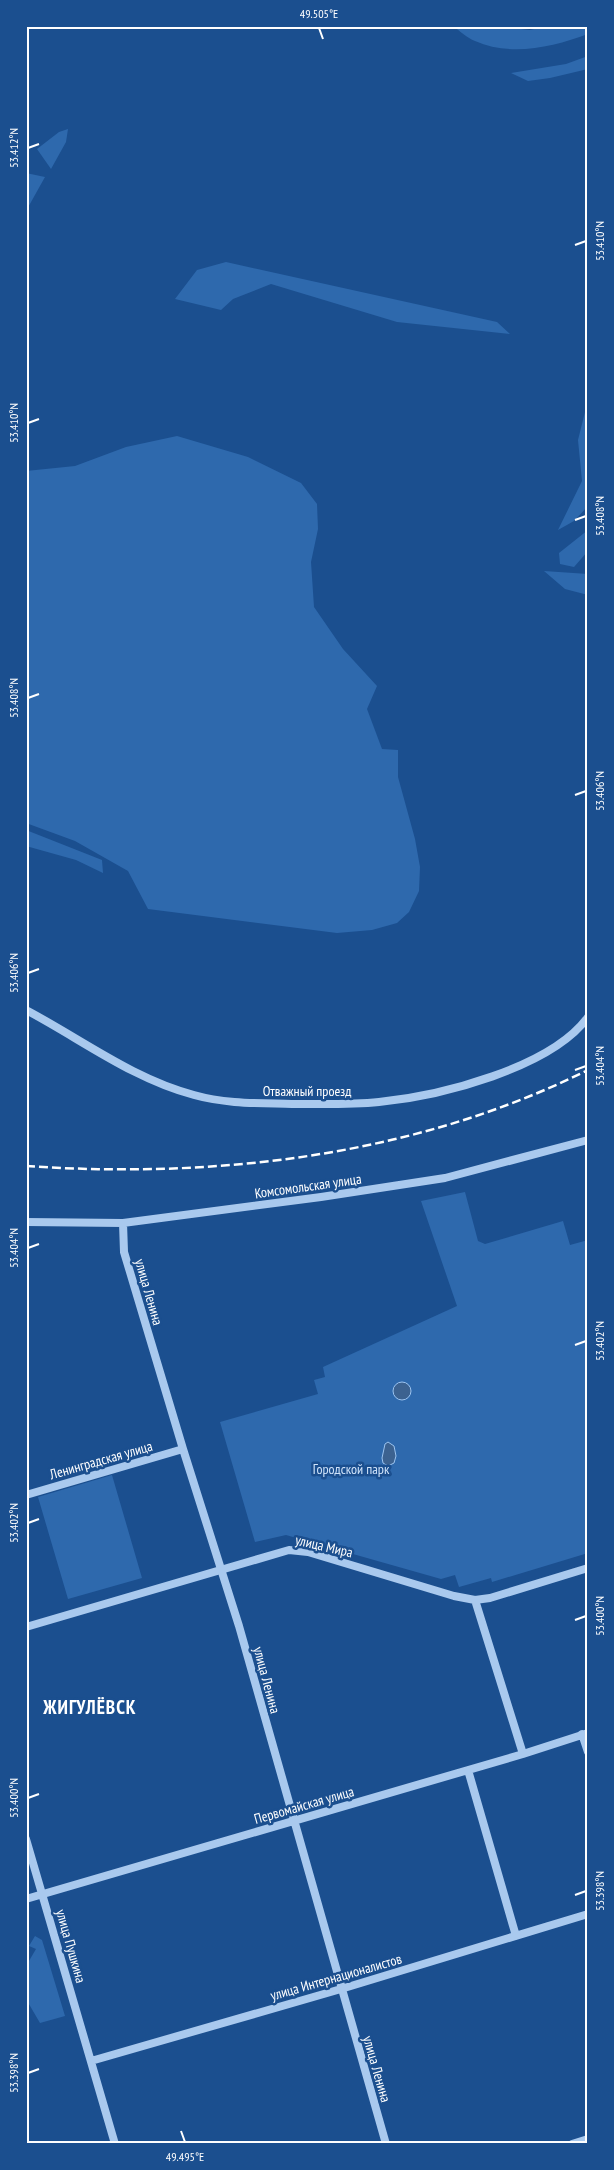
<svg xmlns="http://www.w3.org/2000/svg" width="614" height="2170" font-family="'PT Sans Narrow',sans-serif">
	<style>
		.green { fill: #2e69ad }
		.water { fill: #3c6290; stroke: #9cc4f0 }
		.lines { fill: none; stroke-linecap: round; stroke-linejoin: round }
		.minor { stroke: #a9c9ee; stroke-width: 8 }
		.rail { stroke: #fff; stroke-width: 2.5; stroke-dasharray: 9 4; stroke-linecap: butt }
		.ticks { fill: none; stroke: #fff; stroke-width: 2 }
		.labels { text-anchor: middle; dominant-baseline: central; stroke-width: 5; stroke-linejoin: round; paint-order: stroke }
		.street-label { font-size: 14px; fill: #fff; stroke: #1b4f8f }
		.park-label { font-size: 14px; fill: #cfe3fa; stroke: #1b4f8f }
		.district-label { font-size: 19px; font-weight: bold; letter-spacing: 1px; fill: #fff; stroke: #1b4f8f }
		.neatline { fill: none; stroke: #fff; stroke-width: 2 }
		.ticks-label { font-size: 12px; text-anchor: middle; fill: #fff }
	</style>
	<rect width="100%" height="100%" fill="#1b4f8f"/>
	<path class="green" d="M453,26H495L530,30L546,26H588V34C553,47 511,57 475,41C467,38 460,31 453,26Z
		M588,56V69L550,78L528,81L511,73L566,64Z
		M68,129L66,142L51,169L37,149L59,132Z
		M26,173L45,177L26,211Z
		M226,262L497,322L510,334L397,322L271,284L233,299L221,310L175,299L197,270Z
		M588,400V506L574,521L558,530L582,481L578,440Z
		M177,436L248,457L301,483L317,504L318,529L311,562L314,607L343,649L377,686L367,709L382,749L398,750V777L415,839L420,867L419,891L409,912L397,923L372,930L337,933L148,909L128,871L75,841L26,823V471L75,466L126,447Z
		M588,530V551L574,567L560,564L559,553Z
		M544,571L588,574V595L565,589Z
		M26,830L102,860L103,873L76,860L26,846Z
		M465,1192L478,1241L485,1244L563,1221L570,1245L588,1240V1553L492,1582L491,1578L459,1587L455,1575L441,1579L286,1535L255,1542L220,1422L318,1394L314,1380L325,1377L323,1367L457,1306L421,1201Z
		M112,1475L142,1578L68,1599L38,1497Z
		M35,1936L42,1940L65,2016L40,2023L26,1999V1966L36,1949L29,1946Z"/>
	<path class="water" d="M393 1391a9 9 0 1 1 18 0a9 9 0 1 1-18 0Z
		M388,1442L394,1446L396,1456L394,1463L388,1466L383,1463L382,1458L385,1444Z"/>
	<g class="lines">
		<path class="minor" d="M26,1010C81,1039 133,1079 194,1095C226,1104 259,1103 292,1104C321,1104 350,1105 379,1102C440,1096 551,1068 588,1017
			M26,1222L123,1223L321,1197L445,1178L588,1140
			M123,1223L124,1252L183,1449L239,1626L386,2144
			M26,1495L183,1449
			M475,1600L523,1754
			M26,1627L289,1550L308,1552L454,1596L475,1600L490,1598L588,1568
			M582,1734L588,1752
			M468,1770L516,1936
			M26,1839L115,2144
			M26,1899L523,1754L588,1733
			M91,2061L341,1989L588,1914
			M572,2144L588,2139"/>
		<path class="rail" d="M26,1166C218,1179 414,1156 588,1070"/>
	</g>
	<path class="ticks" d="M319,28L323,39M28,148L39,144M575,245L586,241M28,423L39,419M575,520L586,516M28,698L39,694M575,795L586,791M28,973L39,969M575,1070L586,1066M28,1248L39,1244M575,1345L586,1341M28,1523L39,1519M575,1620L586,1616M28,1798L39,1794M575,1895L586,1891M28,2073L39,2069M181,2131L185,2142"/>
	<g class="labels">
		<g class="street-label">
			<text x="307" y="1091">Отважный проезд</text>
			<text transform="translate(308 1186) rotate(-8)">Комсомольская улица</text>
			<text transform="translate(149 1292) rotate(74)">улица Ленина</text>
			<text transform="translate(101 1460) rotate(-16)">Ленинградская улица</text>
			<text transform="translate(324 1546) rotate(13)">улица Мира</text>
			<text transform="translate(267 1680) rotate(75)">улица Ленина</text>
			<text transform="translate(304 1805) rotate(-16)">Первомайская улица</text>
			<text transform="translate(71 1946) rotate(74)">улица Пушкина</text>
			<text transform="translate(336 1977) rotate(-16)">улица Интернационалистов</text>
			<text transform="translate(377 2069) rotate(74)">улица Ленина</text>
		</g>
		<g class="park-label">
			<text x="351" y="1469">Городской парк</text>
		</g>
		<g class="district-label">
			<text x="90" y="1707">ЖИГУЛЁВСК</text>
		</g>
	</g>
	<rect width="614" height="2170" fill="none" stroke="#1b4f8f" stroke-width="55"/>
	<rect x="28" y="28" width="558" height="2114" class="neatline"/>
	<g class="ticks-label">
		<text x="319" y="18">49.505°E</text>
		<text transform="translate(14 148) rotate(-90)" y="4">53.412°N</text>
		<text transform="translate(600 241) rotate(-90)" y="4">53.410°N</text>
		<text transform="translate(14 423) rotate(-90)" y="4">53.410°N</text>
		<text transform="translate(600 516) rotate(-90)" y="4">53.408°N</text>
		<text transform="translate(14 698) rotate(-90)" y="4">53.408°N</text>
		<text transform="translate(600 791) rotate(-90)" y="4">53.406°N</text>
		<text transform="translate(14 973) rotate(-90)" y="4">53.406°N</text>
		<text transform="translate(600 1066) rotate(-90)" y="4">53.404°N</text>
		<text transform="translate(14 1248) rotate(-90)" y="4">53.404°N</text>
		<text transform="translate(600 1341) rotate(-90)" y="4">53.402°N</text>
		<text transform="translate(14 1523) rotate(-90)" y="4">53.402°N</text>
		<text transform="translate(600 1616) rotate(-90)" y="4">53.400°N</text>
		<text transform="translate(14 1798) rotate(-90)" y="4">53.400°N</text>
		<text transform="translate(600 1891) rotate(-90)" y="4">53.398°N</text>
		<text transform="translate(14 2073) rotate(-90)" y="4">53.398°N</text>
		<text x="185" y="2161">49.495°E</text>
	</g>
</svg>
